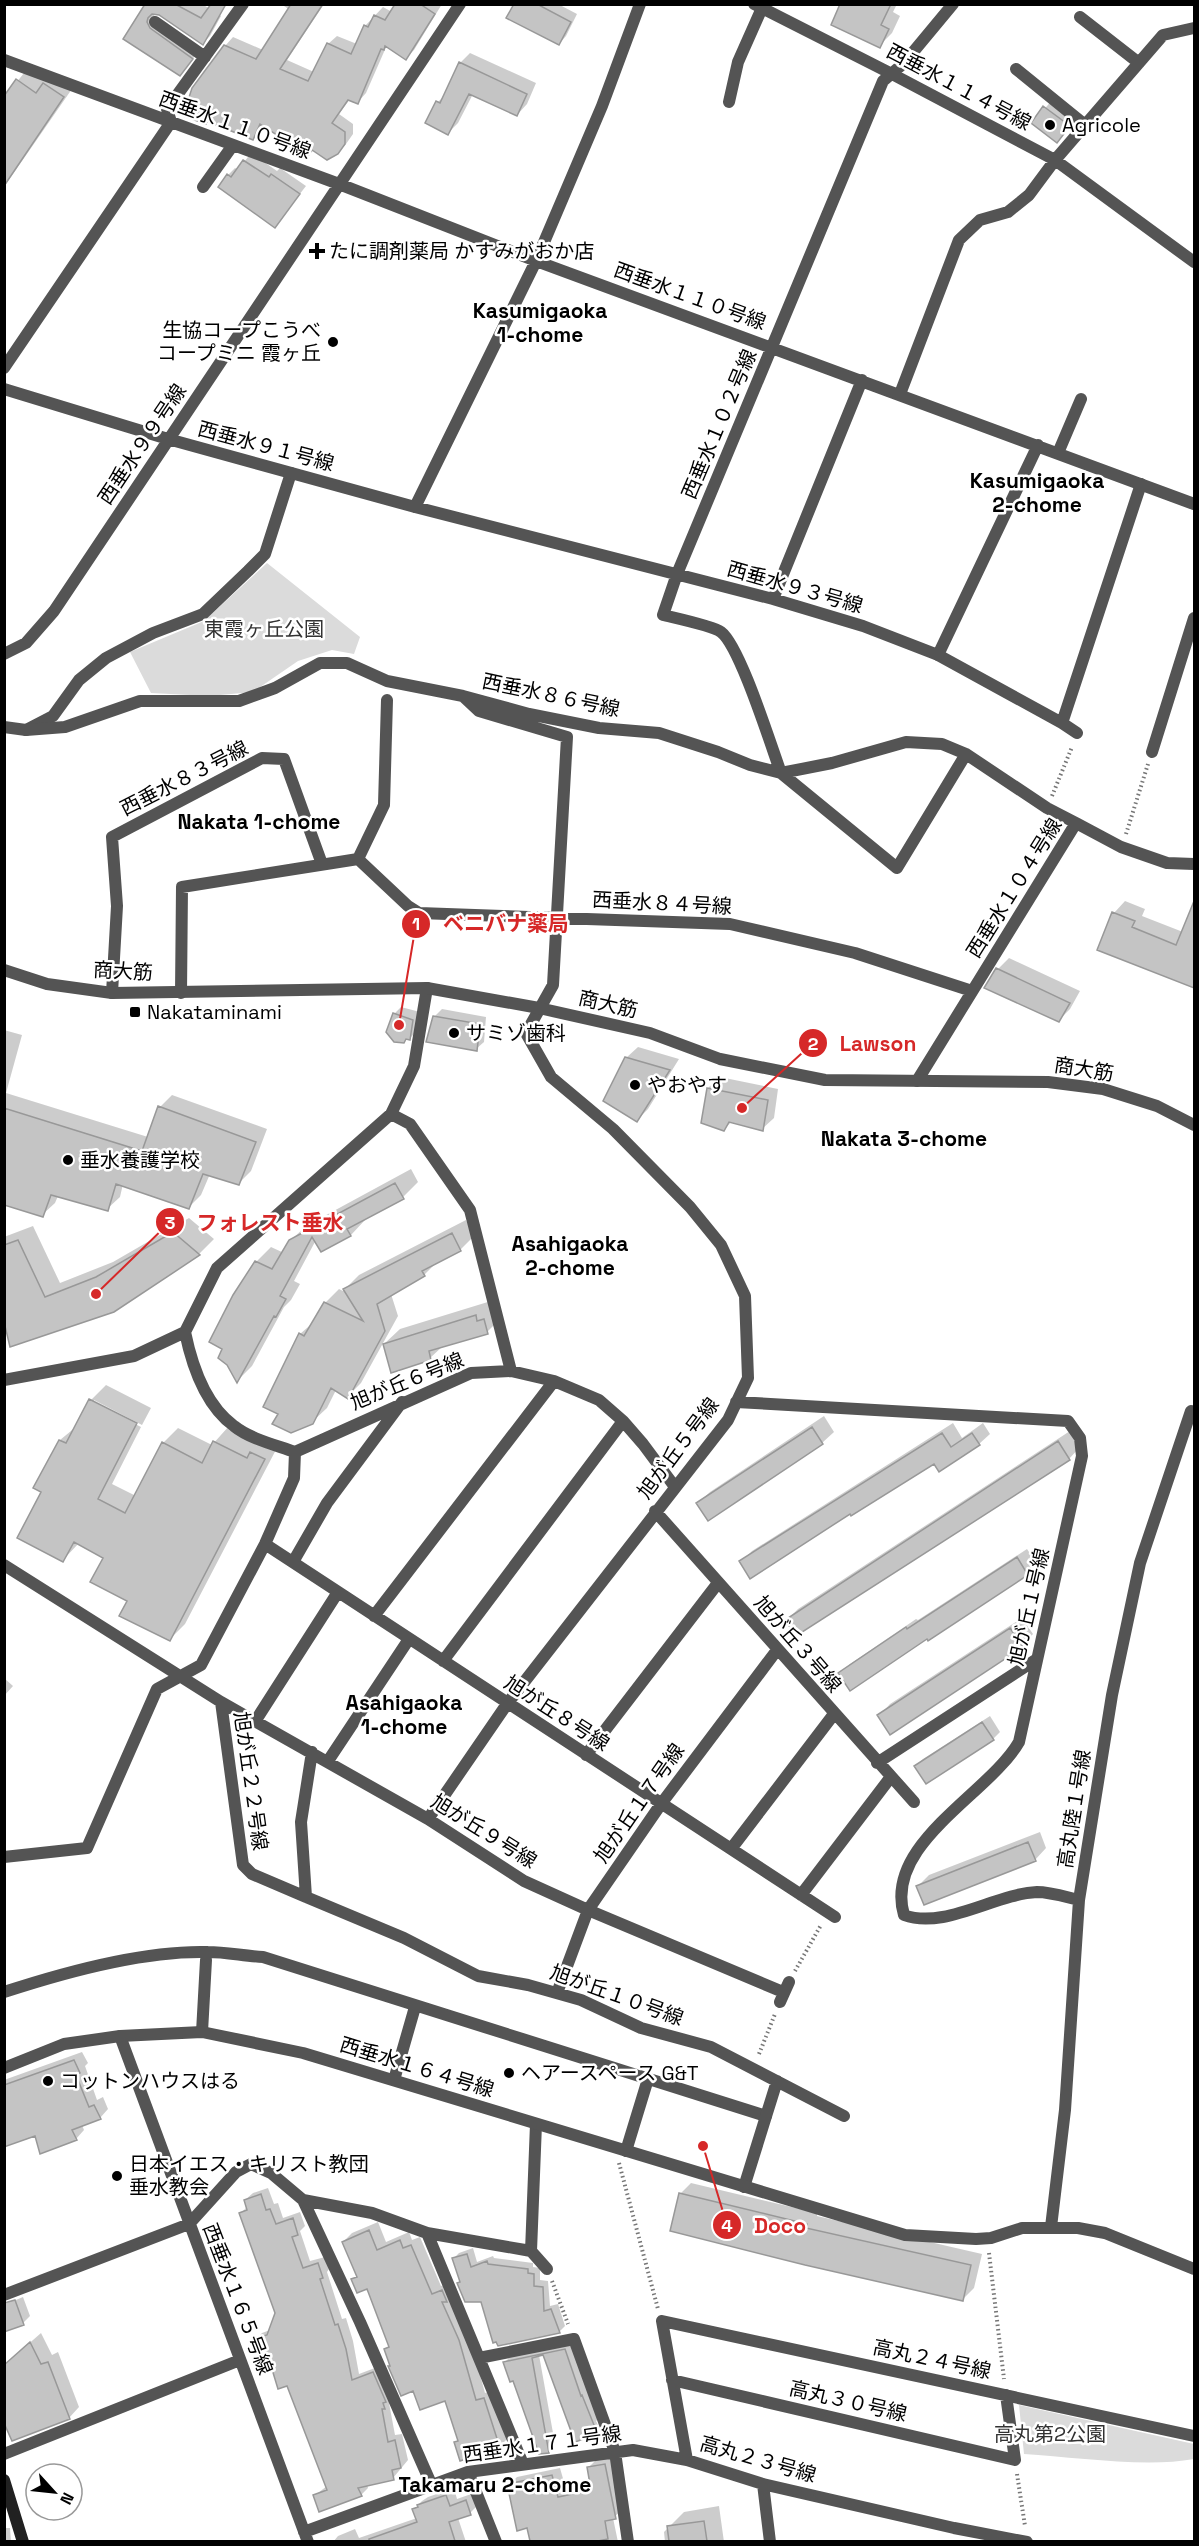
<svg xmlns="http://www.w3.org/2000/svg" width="1199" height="2546" font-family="'Space Grotesk','Noto Sans JP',sans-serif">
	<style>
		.green { fill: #dbdbdb }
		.shadow { fill: #0003 }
		.building { fill: #c4c4c4; stroke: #989898; stroke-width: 1.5 }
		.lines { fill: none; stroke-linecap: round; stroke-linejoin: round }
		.path { stroke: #767676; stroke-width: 4; stroke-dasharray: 1.5 3; stroke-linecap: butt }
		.service { stroke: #545454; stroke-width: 12 }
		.minor { stroke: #545454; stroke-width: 12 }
		.tertiary { stroke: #545454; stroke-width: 12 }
		.secondary { stroke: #212121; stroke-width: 12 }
		.poi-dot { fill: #000; stroke: #fff; stroke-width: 2 }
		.labels { text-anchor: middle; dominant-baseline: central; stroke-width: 5; stroke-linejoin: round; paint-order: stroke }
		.street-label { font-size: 20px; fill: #000; stroke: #fff }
		.poi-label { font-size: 20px; fill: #000; stroke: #fff; text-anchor: start }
		.park-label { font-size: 20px; fill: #323232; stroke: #fff }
		.neighbourhood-label { font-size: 21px; font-weight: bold; fill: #000; stroke: #fff }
		.leader { fill: none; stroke: #d62828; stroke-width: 2 }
		.callout-dot { fill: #d62828; stroke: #fff; stroke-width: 2 }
		.mark-label { font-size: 18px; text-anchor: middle; font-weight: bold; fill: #fff }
		.callout-label { font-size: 21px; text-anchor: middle; font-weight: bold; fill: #d62828; stroke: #fff; stroke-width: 5; stroke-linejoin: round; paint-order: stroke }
	</style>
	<rect width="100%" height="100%" fill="#fff"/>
	<path class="green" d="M267,563L360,637L354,654L332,650L298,661L253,692L209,696L151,693L130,652L204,621Z
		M1019,2405L1194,2444V2459C1146,2468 1075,2457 1024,2454Z"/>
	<path class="shadow" d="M146,4H202L221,16L210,36L203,43L160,14L153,13L157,21L199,51L180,74L125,39Z
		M281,4H324L287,60L314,72L328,44L337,36L357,44L365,26L383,7L392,12L397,4H442L414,50L406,58L387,45L366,93L358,102L350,99L339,114L353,124V134L346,144L337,153L314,150L306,157L293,144L263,124L253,138L225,46L233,37L263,50L290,10Z
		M515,4H558L577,14L566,36L559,44Z
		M842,4H897L893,12L900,16L892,33L879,46Z
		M470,53L536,83L527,104L517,115L473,94L458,123L448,133L438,102L446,94L460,63Z
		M28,68L74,86L4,187V98Z
		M1052,100L1076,118L1057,141L1033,123Z
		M251,153L277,171L280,168L306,186L275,226L228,175L235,168L238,170Z
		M1125,901L1145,909L1142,916L1183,932L1194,908L1193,986L1099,949L1114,913Z
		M1009,958L1080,991L1070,1009L1059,1020L998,969Z
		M401,1007L420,1012L417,1031L410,1038L394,1014Z
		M442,1009L486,1017L484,1042L476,1049L434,1017Z
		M4,1030L22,1035L6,1093L148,1137L160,1107L172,1095L267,1129L251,1171L239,1183L210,1174L201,1195L189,1207L123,1184L120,1197L107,1209L58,1196L55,1203L42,1215L4,1203Z
		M638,1047L679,1059L648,1109L637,1120L626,1058Z
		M720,1077L778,1089L774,1118L762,1129L732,1121L724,1130L703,1122L708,1088Z
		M411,1169L418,1182L403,1197L364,1218L365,1220L351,1235L321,1250L316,1240L294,1281L300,1284L291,1300L284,1307L252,1366L238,1380L256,1262L271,1247L284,1253L290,1241L306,1226Z
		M189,1218L214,1239L199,1254L113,1310L4,1314V1237L33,1226L60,1283L113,1262Z
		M466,1220L474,1236L460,1250L438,1261L424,1275L391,1294L398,1316L361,1383L347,1397L336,1390L327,1408L312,1422L280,1413L300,1334L315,1321L326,1302L339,1289L343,1291L359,1275Z
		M491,1301L502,1317L487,1332L443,1346L430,1358L384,1344L400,1329Z
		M106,1385L151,1408L142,1425L94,1400V1403L141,1427L112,1484L136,1496L163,1443L178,1428L212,1445L229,1426L279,1444L185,1624L170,1639L129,1600L105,1557L79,1543L63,1560L43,1491L60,1440L77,1426L91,1400Z
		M824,1416L834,1432L822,1443L698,1503L710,1492Z
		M953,1423L962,1438L983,1423L990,1434L979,1444L934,1462L850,1512L741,1562L752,1551Z
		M1070,1431L1080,1447L1069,1459L787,1620L798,1609Z
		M1027,1549L1037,1564L1027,1574L928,1638L840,1674L850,1664L916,1619L918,1620Z
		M1022,1618L1033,1634L1022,1646L890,1733L879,1716L890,1704Z
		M4,1678L13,1686L4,1696Z
		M990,1716L1000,1732L993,1739L916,1766L923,1759Z
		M1040,1832L1046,1848L1035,1860L918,1886L929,1875Z
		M82,2052L88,2063L85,2066L97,2100L103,2097L108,2109L100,2118L82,2125L84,2130L76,2139L36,2134L4,2146V2080Z
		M691,2183L817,2213V2216L982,2254L974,2288L963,2299L680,2194Z
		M268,2188L274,2204L278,2203L283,2218L300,2212L305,2226L300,2231L310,2261L325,2257L329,2269L327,2272L342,2319L346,2318L353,2341L359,2374L380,2366L392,2400L389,2403L395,2435L402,2434L408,2460L393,2478L367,2484L368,2488L361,2495L314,2496L327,2486L288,2384L269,2354L255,2340L262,2333L270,2330L276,2313L241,2213L248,2206L245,2200L253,2193Z
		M378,2222L386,2242L409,2232L412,2240L420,2237L441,2286L451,2282L468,2331L485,2393L493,2390L508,2438L499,2447L456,2443L459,2440L446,2399L414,2389L386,2349L390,2345L368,2287L353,2280L358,2275L343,2242L352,2233Z
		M473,2248L477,2262L493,2256L494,2258L533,2263V2267L540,2268V2280L548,2281L550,2306L558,2304L565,2326L559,2332L482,2300L461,2281L453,2259L459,2253Z
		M23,2297L30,2316L23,2323L4,2305Z
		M41,2333L52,2355L58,2352L79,2407L69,2418L17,2354Z
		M572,2343L601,2417L596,2421L599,2427L591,2434L576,2440L544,2353L539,2355L555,2444L548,2452L505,2362L512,2355Z
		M612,2457L623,2509L613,2518L618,2542H532L528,2526L509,2485L517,2477L560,2468L566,2489L592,2484L588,2468L596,2460Z
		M454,2488L457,2499L474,2493L478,2505L470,2513L458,2518L466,2542H333L338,2536L355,2529L359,2538L417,2518L414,2509L422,2501L428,2497Z
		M719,2506L724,2542H665L664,2532L684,2512Z
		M4,2528H10L11,2542H4Z"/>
	<path class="building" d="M145,4H175L201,18L211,4H226L203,45L159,15L152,14L148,18L147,22L150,28L193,59L180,76L123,39Z
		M291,4H323L280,69L308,81L327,43L351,54L364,25L368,27L374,15L385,20L395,4H420L435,14L406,60L385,46L384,50L381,49L358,104L348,100L332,123L345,132V144L338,154L327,160L312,150L306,159L289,147L291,144L260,124L253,140L207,121L206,124L183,116L192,88L224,45L256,59Z
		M514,4H537L571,22L559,45L506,18Z
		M840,4H891L881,25L889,29L880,48L831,25Z
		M459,62L527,94L517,116L469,94L448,135L425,123L436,101L440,103Z
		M16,79L36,93L43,83L64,97L4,186V96Z
		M1043,106L1070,126L1057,143L1031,123Z
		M243,160L269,177L271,174L300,194L275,228L218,187L227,174L231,177Z
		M1194,901V988L1097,950L1112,912L1135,921L1132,927L1176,945Z
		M996,968L1070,1003L1059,1022L984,988Z
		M393,1013L413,1020L410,1040L406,1039L404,1043L394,1042L386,1032Z
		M433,1016L480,1024L477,1051L426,1042Z
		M625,1057L670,1070L637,1122L603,1101Z
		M707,1088L768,1100L763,1131L729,1122L724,1131L701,1123Z
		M158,1106L256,1142L239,1185L203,1174L189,1209L116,1184L108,1211L51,1195L43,1217L4,1205V1108L142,1151Z
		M395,1183L404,1199L347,1229L351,1236L321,1252L312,1237L280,1296L286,1299L276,1317L274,1316L237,1383L227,1365L218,1358L222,1349L209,1342L233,1295L255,1261L272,1269L289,1240Z
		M173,1232L200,1255L114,1312L10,1347L4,1322V1245L18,1240L45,1297L96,1277Z
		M452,1233L461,1251L422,1271L425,1276L377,1304L385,1331L348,1399L331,1388L313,1424L291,1433L272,1424L278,1414L263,1407L299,1333L304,1336L324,1302L363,1321L343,1289Z
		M476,1315L477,1321L484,1319L488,1334L429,1351L431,1360L391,1373L383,1344Z
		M89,1399L137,1423L98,1499L125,1513L162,1442L202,1463L213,1441L247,1458L250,1452L265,1459L170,1641L119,1616L127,1601L90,1582L103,1558L74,1542L63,1562L17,1538L41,1492L33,1488L59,1440L66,1443Z
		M812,1427L823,1444L708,1521L696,1503Z
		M942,1433L951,1447L972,1433L980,1445L939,1472L934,1464L851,1516L850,1514L750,1579L739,1561Z
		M1058,1441L1070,1460L796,1636L785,1620Z
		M1017,1557L1028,1575L928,1641L927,1639L850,1691L838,1673L906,1627L907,1629Z
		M1010,1628L1023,1647L890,1735L877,1715Z
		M982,1722L994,1740L926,1784L914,1766Z
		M1028,1842L1036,1861L924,1905L916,1886Z
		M74,2060L80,2073L76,2075L89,2107L94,2105L101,2119L72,2130L77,2140L40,2154L35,2136L4,2147V2085Z
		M679,2193L807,2224L806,2228L971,2265L963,2301L805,2265L670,2231Z
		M261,2194L266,2210L270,2209L276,2224L293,2218L298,2235L292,2237L303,2268L318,2263L323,2278L320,2279L335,2325L338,2324L346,2349L352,2380L373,2372L386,2402L383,2403L385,2409H382L388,2442L395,2440L401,2468L392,2470L394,2480L358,2488L362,2496L319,2512L313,2495L327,2490L287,2386L278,2389L268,2356L259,2359L253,2339L267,2335L275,2313L239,2213L247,2210L244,2200Z
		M369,2230L377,2250L400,2240L403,2248L411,2245L432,2294L442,2290L447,2302H442L459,2340L476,2400L484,2398L500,2448L460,2461L454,2442L458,2441L445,2401L420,2410L413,2391L401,2396L388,2366H390L384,2349L389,2347L367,2289L357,2293L351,2279L357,2277L342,2242Z
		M467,2254L471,2267L487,2261L488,2264L528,2269V2273L534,2274V2286L543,2287L544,2311L551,2309L560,2333L498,2346L496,2342L493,2343L481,2302H465L457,2283L460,2282L452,2258Z
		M15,2300L24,2325L4,2332V2303Z
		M30,2342L41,2364L48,2362L70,2419L12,2441L4,2423V2365Z
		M565,2349L581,2396L582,2395L594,2425L589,2427L592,2436L575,2442L543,2355L532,2358L549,2453L539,2454L513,2381L510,2382L503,2362Z
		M605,2464L616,2519L605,2521L608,2539L598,2541H530L527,2528L517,2531L507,2484L552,2475L558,2497L591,2490L587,2467Z
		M446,2495L450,2506L466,2500L471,2515L449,2522L455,2541H369V2539L417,2522L412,2509L418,2507L417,2505Z
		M704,2521L707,2541H669L667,2526Z"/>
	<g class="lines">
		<path class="path" d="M1052,796L1072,747
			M1126,834L1148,764
			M795,1971L821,1925
			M759,2054L775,2014
			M619,2163L658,2309
			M989,2253L1004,2379
			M552,2281L568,2324
			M1017,2474L1025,2526"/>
		<path class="service" d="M729,102L738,62L762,8
			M938,655L1062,723
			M26,730L53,716L79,680L106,658L153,633L203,614L248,571L265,554L291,473
			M1077,733L1062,723L1141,484
			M4,1992C65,1972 144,1950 208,1952C226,1952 244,1956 263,1957L766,2116
			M202,2032L206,1960
			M394,2080L415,2007
			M626,2151L648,2079"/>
		<path class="minor" d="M754,4L892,74L1055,160L1194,262
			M1080,17L1139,63
			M155,22L205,57
			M4,60L339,184L536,261L1194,504
			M1016,69L1085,125
			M203,187L233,145
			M4,368L171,122L167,109L243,4
			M4,389L168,439L415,507L773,599L863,626L938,655L1038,445
			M900,394L959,240L980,220L1008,212L1029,195L1055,160L1163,35L1194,28
			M1058,453L1081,399
			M415,507L536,261L602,106L640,4
			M773,599L862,380
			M4,654L26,643L54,611L460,4
			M4,727L26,730L65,727L140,701H239L275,688L320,663H347L387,681L463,696L529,714L599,728L659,733L718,752L750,765L781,773L832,763L906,742L942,744L966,754L1047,808L1076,823
			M1152,752L1194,618
			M781,773C771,746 740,646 721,632C713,626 675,618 663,615L677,574L883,81L904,63L953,4
			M781,773L897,868L966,754
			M358,859L384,805L387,700
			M112,993L117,906L112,837L262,758L284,759L322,864
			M181,993L182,887L358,859L408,906L419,913L730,924L855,953L972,991
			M917,1081L1076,823L1121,847L1167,863L1194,864
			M391,1114L410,1124L470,1210L511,1371
			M4,1380L134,1356L185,1332
			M736,1402L1068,1421L1080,1438L1082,1456L1019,1742C989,1794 883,1844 904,1915C944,1930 995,1894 1037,1892C1050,1892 1066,1897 1079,1900
			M295,1452C276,1445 250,1439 234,1426C205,1405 192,1366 185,1332L217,1268L391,1114L414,1066L427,988
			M295,1452L471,1373L511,1371L554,1381L599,1400L623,1421L643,1444L675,1487
			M655,1511L914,1802
			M265,1544L835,1917
			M293,1562L327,1503L402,1402
			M4,1565L221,1702L428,1819L524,1881L588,1910L783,1992
			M374,1616L554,1381
			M443,1661L623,1421
			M221,1702L243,1865L252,1874L306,1897L301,1822L312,1752
			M256,1720L338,1592
			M586,1755L718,1583
			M328,1761L409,1639
			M877,1763L1037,1659
			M428,1819L507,1704L728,1420L748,1378L745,1296L721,1245L690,1207L613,1129L551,1077L526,1033L553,985L567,737L479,711L463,696
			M731,1849L834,1714
			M4,1857L87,1848L157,1689L201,1665L265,1544L294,1478L295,1452
			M801,1895L890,1778
			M306,1897L404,1938L478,1976L528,1985L581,2000L641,2028L711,2047L844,2116
			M557,1993L588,1910L661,1804L777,1650
			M780,2002L789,1982
			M120,2036L308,2542
			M536,2124L531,2251L547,2269
			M744,2187L777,2081
			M303,2200L360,2322L432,2486
			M1051,2227L1065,2110L1079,1900L1112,1695L1140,1563L1191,1411L1194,1412
			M427,2233L523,2464
			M4,2295L189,2224L236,2172L251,2164L271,2173L303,2200L372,2213L427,2233L531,2251
			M479,2358L574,2339L615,2452L628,2542
			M672,2380L1015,2460L1006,2395
			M4,2454L240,2360
			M687,2460L662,2321L1194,2436
			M468,2472L496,2542
			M763,2484L770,2542
			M304,2532L468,2472L633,2450L687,2460L763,2484L954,2528L1027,2542"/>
		<path class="tertiary" d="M4,970L47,984L112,993L427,988L539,1008L650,1033L720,1059L825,1080L1048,1082L1103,1089L1157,1106L1194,1125
			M4,2068L64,2044L120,2036L202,2032L303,2053L905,2235L976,2239L991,2238L1022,2228H1078L1105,2233L1194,2269"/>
		<path class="secondary" d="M4,2480L23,2542"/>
	</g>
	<g class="poi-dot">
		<circle cx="1050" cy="125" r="6"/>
		<path d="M314 242h6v6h6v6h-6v6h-6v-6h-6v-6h6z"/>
		<circle cx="333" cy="342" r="6"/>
		<rect x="129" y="1006" width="12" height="12" rx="3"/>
		<circle cx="454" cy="1033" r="6"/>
		<circle cx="635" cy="1085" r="6"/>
		<circle cx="68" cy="1160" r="6"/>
		<circle cx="509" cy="2073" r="6"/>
		<circle cx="48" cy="2081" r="6"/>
		<circle cx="117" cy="2176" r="6"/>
	</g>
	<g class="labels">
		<g class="street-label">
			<text transform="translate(959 87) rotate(28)">西垂水１１４号線</text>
			<text transform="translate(235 125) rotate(20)">西垂水１１０号線</text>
			<text transform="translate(690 296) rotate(20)">西垂水１１０号線</text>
			<text transform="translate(719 424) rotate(-67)">西垂水１０２号線</text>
			<text transform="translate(142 444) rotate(-56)">西垂水９９号線</text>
			<text transform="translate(266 446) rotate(15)">西垂水９１号線</text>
			<text transform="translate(795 587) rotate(16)">西垂水９３号線</text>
			<text transform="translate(551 695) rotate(12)">西垂水８６号線</text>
			<text transform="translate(184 778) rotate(-27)">西垂水８３号線</text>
			<text transform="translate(1014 888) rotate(-58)">西垂水１０４号線</text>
			<text transform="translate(662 903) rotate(3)">西垂水８４号線</text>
			<text transform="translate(123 971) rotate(3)">商大筋</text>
			<text transform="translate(608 1004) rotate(13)">商大筋</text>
			<text transform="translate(1084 1069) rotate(9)">商大筋</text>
			<text transform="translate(407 1381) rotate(-22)">旭が丘６号線</text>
			<text transform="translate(678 1448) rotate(-53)">旭が丘５号線</text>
			<text transform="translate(1029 1607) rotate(-77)">旭が丘１号線</text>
			<text transform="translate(798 1644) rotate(49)">旭が丘３号線</text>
			<text transform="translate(557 1713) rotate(33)">旭が丘８号線</text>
			<text transform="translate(251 1781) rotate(82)">旭が丘２２号線</text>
			<text transform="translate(639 1803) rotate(-55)">旭が丘１７号線</text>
			<text transform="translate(1074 1809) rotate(-81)">高丸陸１号線</text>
			<text transform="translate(484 1831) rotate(32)">旭が丘９号線</text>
			<text transform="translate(617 1995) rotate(20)">旭が丘１０号線</text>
			<text transform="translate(417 2067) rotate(17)">西垂水１６４号線</text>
			<text transform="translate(238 2299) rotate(69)">西垂水１６５号線</text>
			<text transform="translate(932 2359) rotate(12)">高丸２４号線</text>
			<text transform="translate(848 2401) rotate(13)">高丸３０号線</text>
			<text transform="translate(542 2444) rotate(-8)">西垂水１７１号線</text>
			<text transform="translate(758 2459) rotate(16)">高丸２３号線</text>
		</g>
		<g class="poi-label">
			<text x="1062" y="125">Agricole</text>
			<text x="329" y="251">たに調剤薬局 かすみがおか店</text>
			<text x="321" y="330" text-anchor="end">生協コープこうべ<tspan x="321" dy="23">コープミニ 霞ヶ丘</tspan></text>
			<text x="147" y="1012">Nakataminami</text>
			<text x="466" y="1033">サミゾ歯科</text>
			<text x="647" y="1085">やおやす</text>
			<text x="80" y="1160">垂水養護学校</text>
			<text x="521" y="2073">ヘアースペース G&amp;T</text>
			<text x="60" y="2081">コットンハウスはる</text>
			<text x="129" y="2164">日本イエス・キリスト教団<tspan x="129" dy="23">垂水教会</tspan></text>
		</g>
		<g class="park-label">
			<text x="264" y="629">東霞ヶ丘公園</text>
			<text x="1050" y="2434">高丸第2公園</text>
		</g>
		<g class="neighbourhood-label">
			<text x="540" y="310">Kasumigaoka<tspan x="540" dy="24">1-chome</tspan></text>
			<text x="1037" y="480">Kasumigaoka<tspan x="1037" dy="24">2-chome</tspan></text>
			<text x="259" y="821">Nakata 1-chome</text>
			<text x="904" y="1138">Nakata 3-chome</text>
			<text x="570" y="1243">Asahigaoka<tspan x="570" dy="24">2-chome</tspan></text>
			<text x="404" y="1702">Asahigaoka<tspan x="404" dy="24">1-chome</tspan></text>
			<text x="495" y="2484">Takamaru 2-chome</text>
		</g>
	</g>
	<path class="leader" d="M399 1025L416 924M742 1108L813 1043M96 1294L170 1222M703 2146L727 2225"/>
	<g class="callout-dot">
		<circle cx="399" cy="1025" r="6"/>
		<circle cx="742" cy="1108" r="6"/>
		<circle cx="96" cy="1294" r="6"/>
		<circle cx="703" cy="2146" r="6"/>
		<circle cx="416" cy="924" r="15"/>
		<circle cx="813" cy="1043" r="15"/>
		<circle cx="170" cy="1222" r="15"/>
		<circle cx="727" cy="2225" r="15"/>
	</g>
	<g class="mark-label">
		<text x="416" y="930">1</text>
		<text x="813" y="1050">2</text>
		<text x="170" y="1229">3</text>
		<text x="727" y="2232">4</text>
	</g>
	<g class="callout-label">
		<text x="506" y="931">ベニバナ薬局</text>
		<text x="878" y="1051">Lawson</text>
		<text x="270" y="1230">フォレスト垂水</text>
		<text x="780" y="2233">Doco</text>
	</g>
	<rect width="1199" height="2546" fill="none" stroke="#000000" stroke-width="12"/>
	<g transform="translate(54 2492) rotate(117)"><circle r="28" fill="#ffffff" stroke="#999999" stroke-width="1.5"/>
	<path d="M0-4.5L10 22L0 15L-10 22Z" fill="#000000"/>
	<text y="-9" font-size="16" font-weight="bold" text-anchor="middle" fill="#000000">N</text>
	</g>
</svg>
